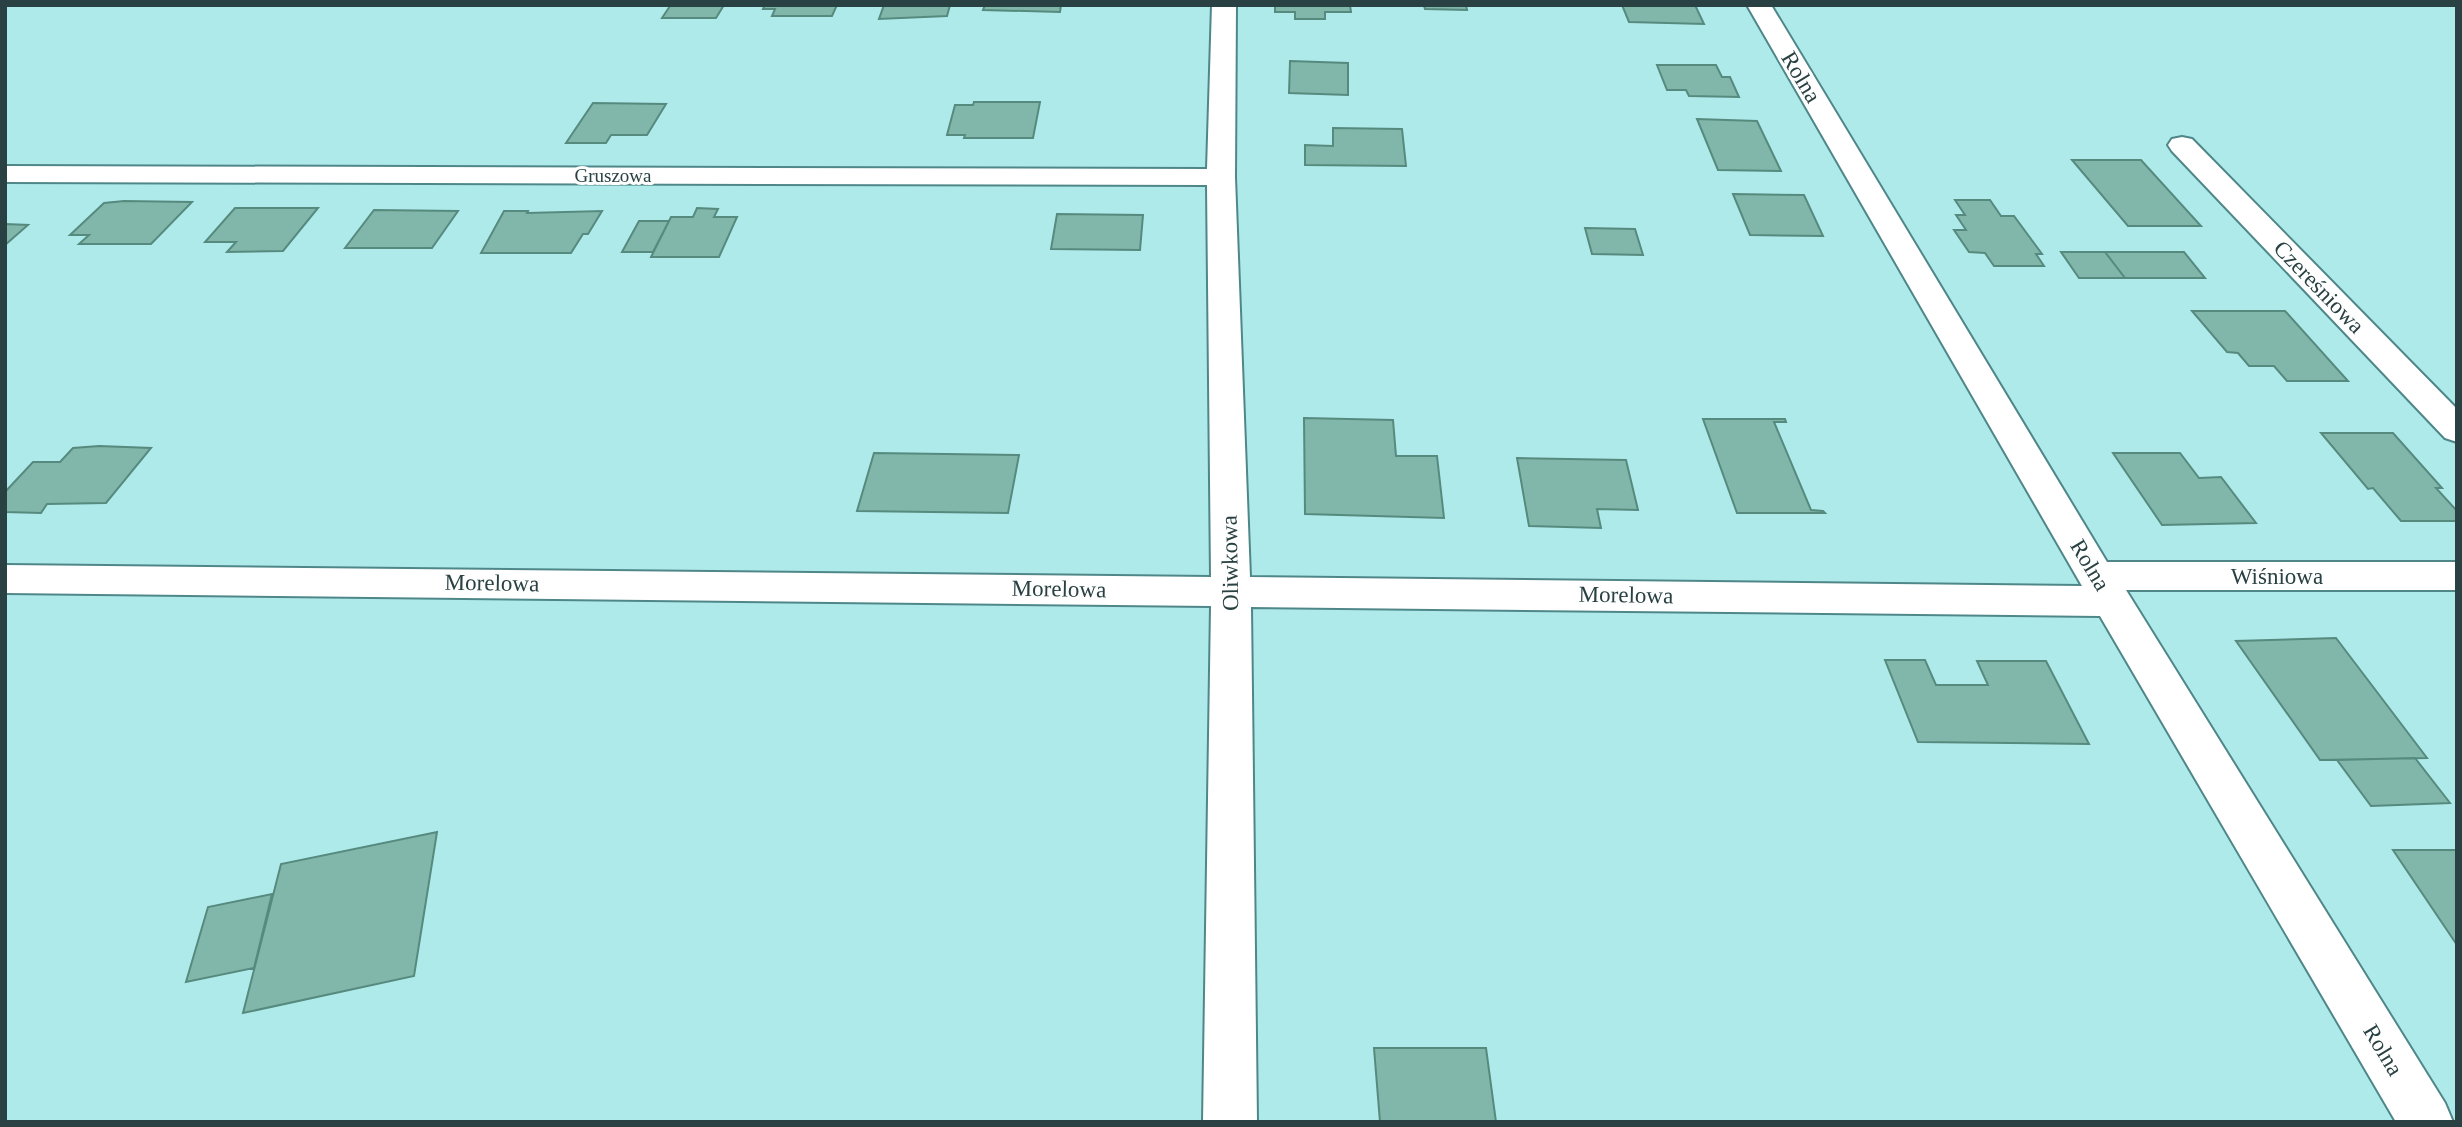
<svg xmlns="http://www.w3.org/2000/svg" width="2462" height="1127" font-family="Georgia,serif">
	<style>
		.building { fill: #81b7aa; stroke: #568a7e; stroke-width: 2 }
		.lines { fill: none; stroke-linecap: round; stroke-linejoin: round }
		.street-casing { stroke: #4f8789; stroke-width: 4 }
		.street { fill: #fff; fill-rule: evenodd }
		.labels { text-anchor: middle; dominant-baseline: central; stroke-width: 6; stroke-linejoin: round; paint-order: stroke }
		.far-street-label { font-size: 19px; fill: #294142; stroke: #fefefe }
		.street-label { font-size: 23px; fill: #294142; stroke: #fefefe }
	</style>
	<rect width="100%" height="100%" fill="#afeaeb"/>
	<path class="building" d="M724,5L716,18H662L670,6H659Z
		M765,5H837L832,16H772L775,9H763Z
		M884,5H950L947,16L879,19Z
		M985,5H1061L1060,12L983,10Z
		M1275,5H1350L1351,12H1325V19H1295V12H1275Z
		M1466,5L1467,10L1425,9L1424,6L1398,5Z
		M1622,5H1695L1704,24L1629,22Z
		M1290,61L1348,63V95L1289,93Z
		M1657,65H1716L1722,77H1730L1739,97L1689,96L1686,90H1667Z
		M974,102H1040L1033,138H964L965,135H947L955,105H973Z
		M593,103L666,104L647,135H611L606,143H566Z
		M1697,119L1757,121L1781,171L1718,170Z
		M1333,128L1402,129L1406,166L1305,165V145L1333,146Z
		M2072,160H2141L2201,226H2128Z
		M1733,194L1804,195L1823,236L1750,235Z
		M1955,200H1990L2001,216H2014L2042,254H2036L2044,266H1994L1985,253L1969,252L1954,230H1966L1956,215H1965Z
		M124,201L192,202L151,244H79L89,235H70L104,203Z
		M235,208H318L283,251L227,252L236,242H205Z
		M697,208L718,209L714,217H737L719,257H651L671,217H693Z
		M374,210L458,211L432,248H345Z
		M504,211H528L527,213L602,211L588,234H583L571,253H481Z
		M1057,214L1143,215L1140,250L1051,249Z
		M639,221H669L653,252H622Z
		M5,224L28,225L5,245Z
		M1585,228L1635,229L1643,255L1592,254Z
		M2061,252H2105L2125,278H2079Z
		M2105,252H2184L2205,278H2125Z
		M2192,311H2285L2348,381H2287L2274,366H2249L2238,353L2227,352Z
		M1304,418L1393,420L1396,456H1437L1444,518L1305,514Z
		M1703,419H1785L1786,422H1774L1811,510L1823,511L1825,513H1737Z
		M2321,433H2393L2442,488H2436L2457,511V521H2401L2373,488L2368,489Z
		M99,446L151,448L106,503L47,504L41,513L5,512V492L33,462H60L73,448Z
		M874,453L1019,455L1008,513L857,511Z
		M2113,453H2180L2199,478L2221,477L2256,523L2162,525Z
		M1517,458L1626,460L1638,510L1597,509L1601,528L1529,526Z
		M2336,638L2427,758L2320,760L2236,641Z
		M1885,660H1925L1936,685H1988L1977,661H2046L2089,744L1918,742Z
		M2415,758L2450,803L2371,806L2337,760Z
		M437,832L414,976L243,1013L281,864Z
		M2393,850H2457V945Z
		M272,894L254,968L186,982L208,907Z
		M1374,1048H1486L1496,1122H1380Z"/>
	<g class="lines">
		<g class="street-casing">
			<path id="street" d="M1212,5H1236L1235,177L1250,577L2082,586L1747,5H1771L2107,562H2457V590H2126L2445,1103L2453,1122H2396L2100,616L1251,607L1257,1122H1203L1211,606L5,593V565L1211,577L1207,185L5,182V166L1207,169Z
				M2182,137L2192,139L2457,409V442L2445,438L2172,151L2168,145L2172,139Z"/>
		</g>
		<use href="#street" class="street"/>
	</g>
	<g class="labels">
		<g class="far-street-label">
			<text x="613" y="175">Gruszowa</text>
		</g>
		<g class="street-label">
			<text transform="translate(1801 77) rotate(59)">Rolna</text>
			<text transform="translate(2319 287) rotate(46)">Czereśniowa</text>
			<text transform="translate(1230 563) rotate(-91)">Oliwkowa</text>
			<text transform="translate(2090 565) rotate(59)">Rolna</text>
			<text x="2277" y="576">Wiśniowa</text>
			<text transform="translate(492 583) rotate(1)">Morelowa</text>
			<text transform="translate(1059 589) rotate(1)">Morelowa</text>
			<text transform="translate(1626 595) rotate(1)">Morelowa</text>
			<text transform="translate(2383 1050) rotate(59)">Rolna</text>
		</g>
	</g>
	<rect width="2462" height="1127" fill="none" stroke="#294142" stroke-width="14"/>
</svg>
